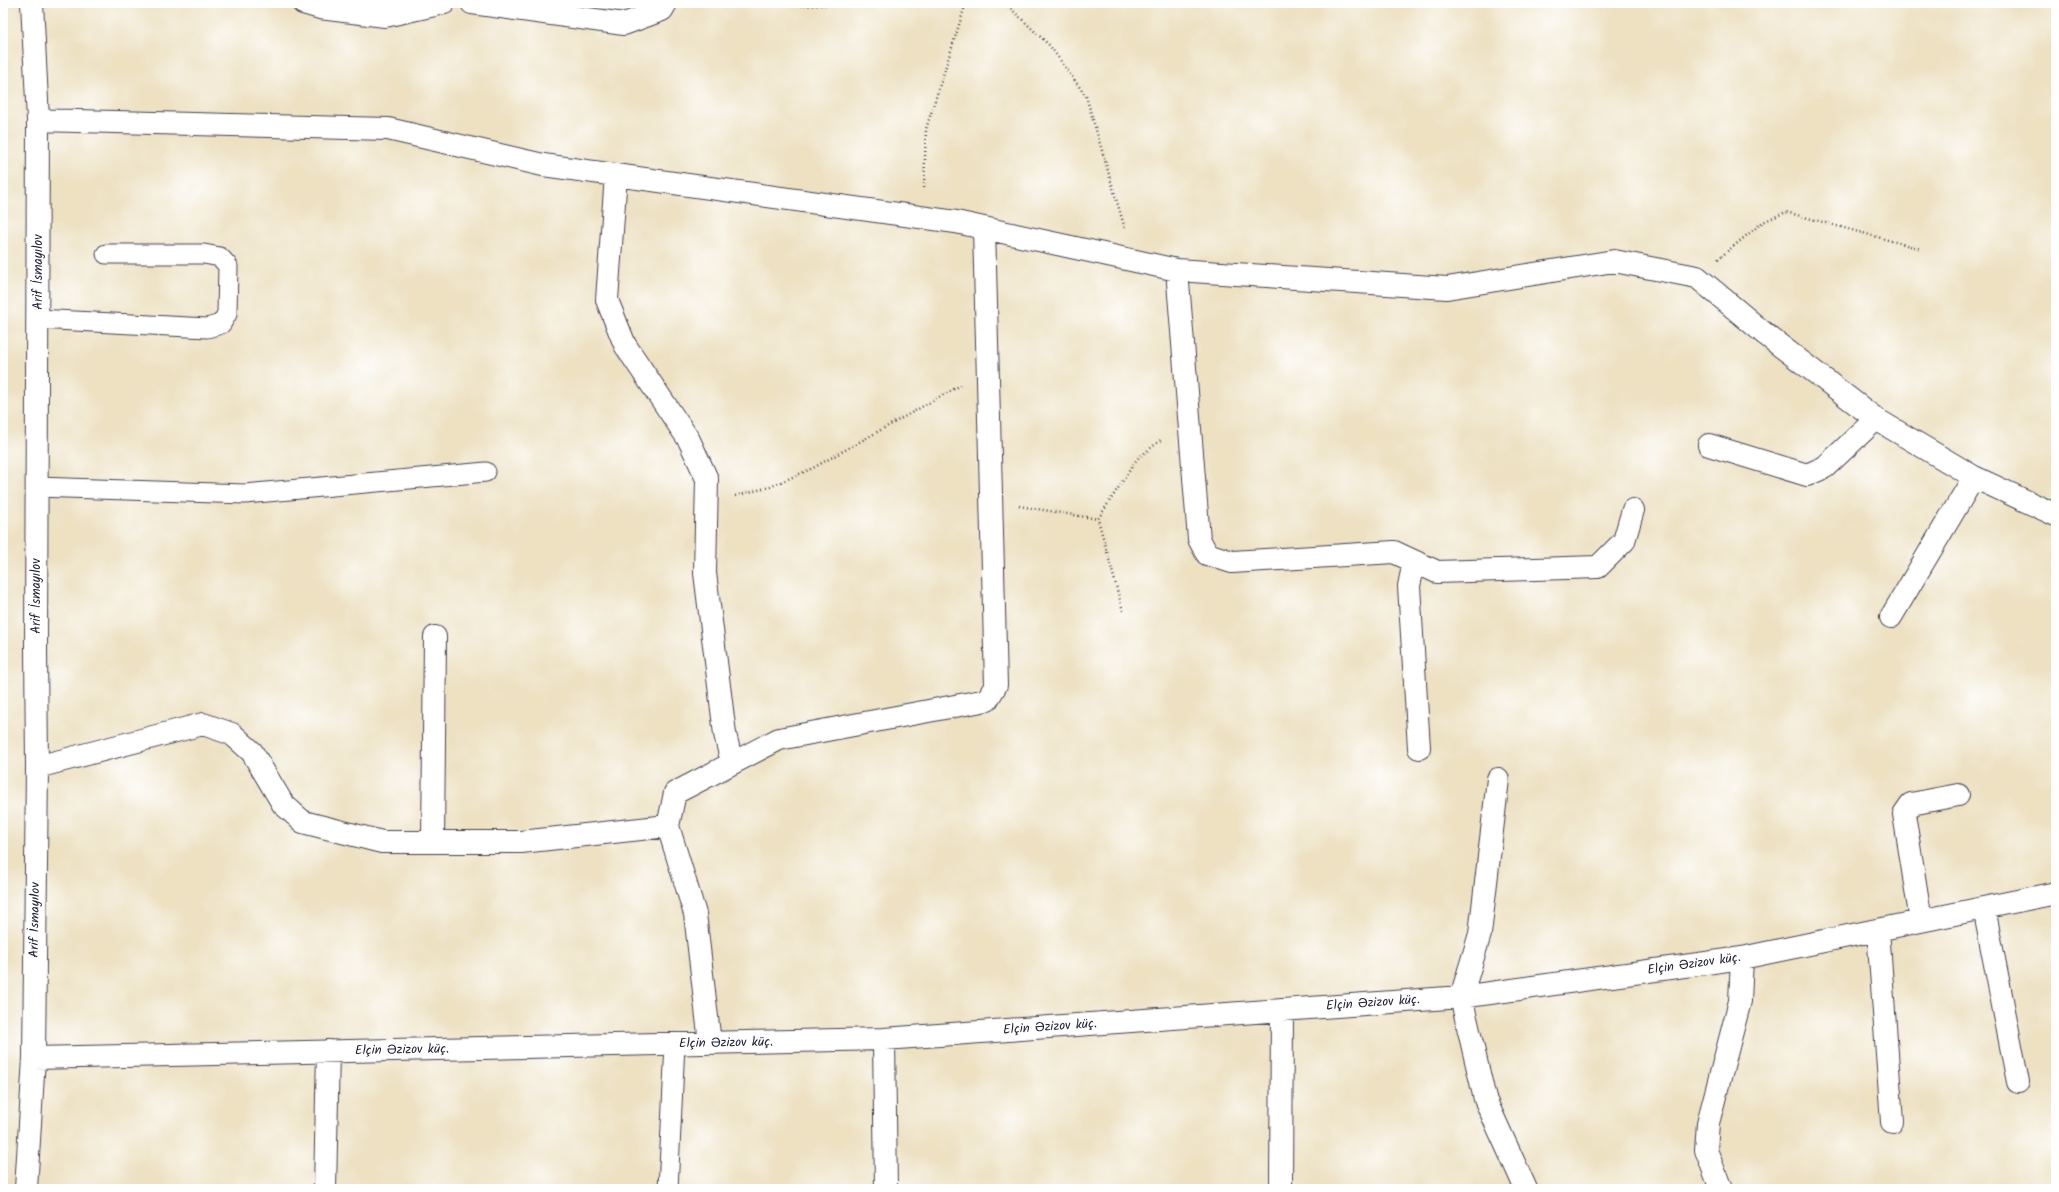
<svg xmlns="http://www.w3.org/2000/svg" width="2059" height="1192" font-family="Kalam,sans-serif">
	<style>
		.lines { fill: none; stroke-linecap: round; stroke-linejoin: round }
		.service-casing { stroke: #403f4f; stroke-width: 21 }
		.minor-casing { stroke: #403f4f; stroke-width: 24 }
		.path { stroke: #403f4f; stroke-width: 2.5; stroke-dasharray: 1 3; stroke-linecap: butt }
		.service { stroke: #fff; stroke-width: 19 }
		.minor { stroke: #fff; stroke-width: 22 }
		.labels { text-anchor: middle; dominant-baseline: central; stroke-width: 3; stroke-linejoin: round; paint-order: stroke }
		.street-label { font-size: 13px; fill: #22223b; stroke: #fff }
	</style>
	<rect width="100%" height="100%" fill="#fff"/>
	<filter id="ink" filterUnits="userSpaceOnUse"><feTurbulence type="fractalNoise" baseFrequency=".025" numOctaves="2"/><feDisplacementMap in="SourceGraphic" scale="8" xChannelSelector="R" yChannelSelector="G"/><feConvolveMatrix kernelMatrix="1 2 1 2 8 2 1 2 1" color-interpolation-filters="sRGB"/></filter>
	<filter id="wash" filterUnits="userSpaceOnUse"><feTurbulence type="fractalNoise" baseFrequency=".012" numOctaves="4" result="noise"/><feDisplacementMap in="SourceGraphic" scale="16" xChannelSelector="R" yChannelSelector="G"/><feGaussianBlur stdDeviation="0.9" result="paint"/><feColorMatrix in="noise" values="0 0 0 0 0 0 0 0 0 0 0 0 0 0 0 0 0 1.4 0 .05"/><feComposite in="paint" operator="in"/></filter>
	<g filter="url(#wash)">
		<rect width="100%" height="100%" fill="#ede1c2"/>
	</g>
	<g filter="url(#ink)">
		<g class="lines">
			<g class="service-casing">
				<path id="service" d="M37,319L207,328L221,324L227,314L228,266L220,257L204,254H106
					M37,487L245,494L486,472
					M668,1189L675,1044"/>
			</g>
			<g class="minor-casing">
				<path id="minor" d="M303,3L320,8L385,16L444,3
					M472,3L624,24L662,10L666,3
					M38,120L388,129L543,165L956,222L1177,270L1447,288L1614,261L1697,277L1765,334L1876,419L1974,477L2056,515
					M616,175L607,300L625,345L689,440L707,479L705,573L725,734L732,763
					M1177,270L1199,539L1207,554L1232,562L1394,552L1437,572L1598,567L1624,541L1633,510
					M1709,445L1807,475L1825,467L1876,419
					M1414,562L1409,586L1419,748
					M1891,617L1974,477
					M37,767L203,724L232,734L252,752L283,804L303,822L382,842H521L668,826
					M1498,779L1480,934L1461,997L1485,1099L1526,1189
					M433,842L435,637
					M1984,908L2018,1082
					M1921,921L1904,814L1911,804L1958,795
					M1878,930L1892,1122
					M884,1039L886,1189
					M710,1043L695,914L668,826L675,793L779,739L987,700L996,685L984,228
					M34,1058L884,1039L1461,997L1742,958L2056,893
					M26,1189L34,1058L37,767L36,647L38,120L32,3
					M325,1189L328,1051
					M1281,1189L1282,1010
					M1721,1189L1706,1150L1708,1123L1740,1001L1742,958"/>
			</g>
			<path class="path" d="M789,3L797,6L871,3
				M1005,3L1050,46L1086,96L1125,229
				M924,188L926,129L966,3
				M1718,259L1763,222L1786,212L1921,249
				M735,496L770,487L813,468L961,385
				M1019,506L1098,519
				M1123,611L1098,519L1137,459L1162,439"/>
			<use href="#service" class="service"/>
			<use href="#minor" class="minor"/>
		</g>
	</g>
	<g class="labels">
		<g class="street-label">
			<text transform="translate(38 272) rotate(-90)">Arif İsmayılov</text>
			<text transform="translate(36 596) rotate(-90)">Arif İsmayılov</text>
			<text transform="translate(35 920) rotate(-89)">Arif İsmayılov</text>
			<text transform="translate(1694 964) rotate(-8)">Elçin Əzizov küç.</text>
			<text transform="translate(1373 1003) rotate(-4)">Elçin Əzizov küç.</text>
			<text transform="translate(1050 1027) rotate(-4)">Elçin Əzizov küç.</text>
			<text transform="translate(726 1043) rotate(-1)">Elçin Əzizov küç.</text>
			<text transform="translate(402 1050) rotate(-1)">Elçin Əzizov küç.</text>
		</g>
	</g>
	<rect width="2059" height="1192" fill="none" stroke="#fff" stroke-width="16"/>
</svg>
